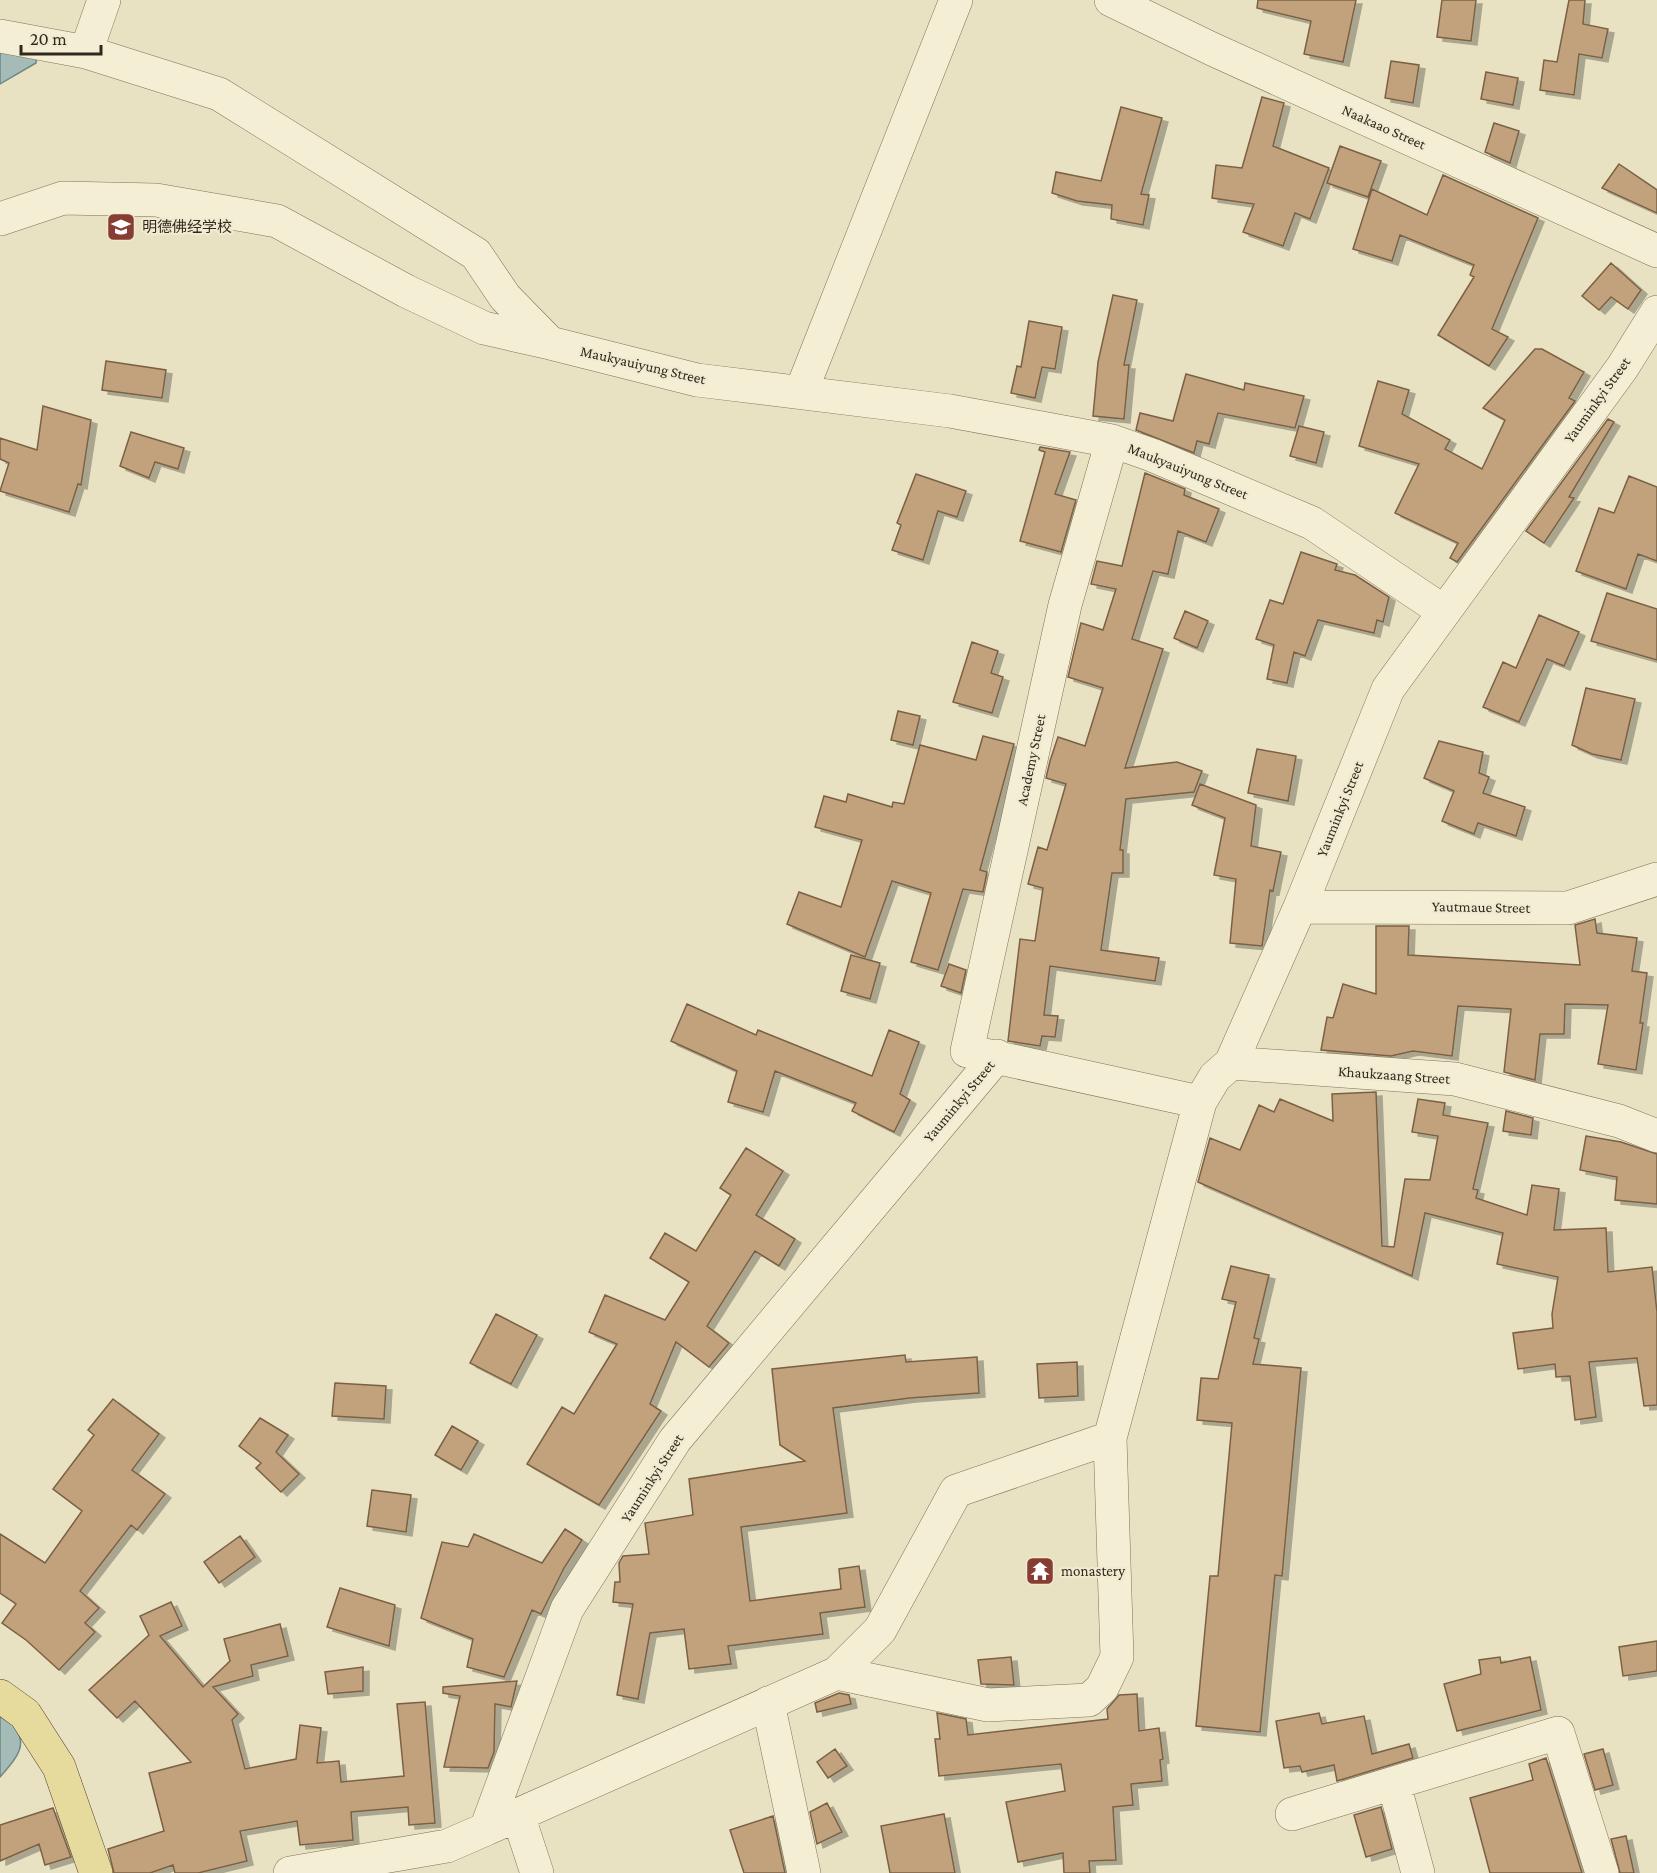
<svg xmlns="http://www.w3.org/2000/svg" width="1657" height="1873" font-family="'Crimson Pro','Noto Sans SC',serif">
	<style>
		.water { fill: #a4bbb7; stroke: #6c8784; stroke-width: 1.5 }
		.building { fill: #c1a27c; stroke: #7b6144; stroke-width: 1.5; filter: url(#shadow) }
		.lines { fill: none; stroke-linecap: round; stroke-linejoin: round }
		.minor-casing { stroke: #7f735b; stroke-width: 34 }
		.major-casing { stroke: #4d412f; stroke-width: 34 }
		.minor { stroke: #f4eed4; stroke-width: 33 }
		.major { stroke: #e7da9d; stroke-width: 33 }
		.labels { text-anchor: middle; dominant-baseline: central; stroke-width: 4.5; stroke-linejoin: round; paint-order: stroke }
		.street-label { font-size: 15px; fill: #31291e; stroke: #f0ebd0 }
		.poi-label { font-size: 15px; fill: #31291e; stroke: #f0ebd0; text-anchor: start }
	</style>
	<defs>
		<filter id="shadow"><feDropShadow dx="6" dy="4" stdDeviation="0" flood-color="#0004"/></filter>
	</defs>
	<rect width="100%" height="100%" fill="#e8e1c2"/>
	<path class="water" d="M0,24L38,32L36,63L0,84Z
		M0,1709C28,1739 27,1747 0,1777Z"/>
	<path class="building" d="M1258,0H1356L1343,62L1304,54L1311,21L1257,8Z
		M1442,0H1476L1471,41L1437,37Z
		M1569,0H1585L1583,24L1608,29L1602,58L1579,54L1574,95L1540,90L1544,60L1557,62Z
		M1391,61L1419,65L1413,103L1385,98Z
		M1486,72L1518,78L1513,105L1481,99Z
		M1262,97L1284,103L1273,146L1329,168L1310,219L1295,213L1283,246L1243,232L1254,204L1212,198L1216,165L1242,168Z
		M1121,107L1162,118L1141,194L1149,195L1143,225L1111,219L1112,205L1077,201L1052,193L1056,172L1101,181Z
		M1494,123L1519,131L1510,163L1485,152Z
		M1340,146L1381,161L1368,197L1327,183Z
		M1619,164L1657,190V213L1602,188Z
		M1443,175L1538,218L1492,329L1508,337L1489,366L1438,335L1474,277L1470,275L1474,265L1400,235L1392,261L1353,249L1372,189L1427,215Z
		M1611,263L1641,290L1628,309L1611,297L1599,310L1582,296Z
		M1113,295L1137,300L1124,365H1129L1124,419L1093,416L1098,362Z
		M1029,321L1062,327L1055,369L1042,367L1035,398L1011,393L1017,366L1021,367Z
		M1535,349H1542L1584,372L1569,398L1575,401L1457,562L1450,558L1458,543L1395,513L1419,464L1359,446L1378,381L1409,390L1402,414L1450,440L1445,449L1482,469L1505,420L1483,408Z
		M106,361L166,370L162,398L102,390Z
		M1186,374L1244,390L1245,383L1304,396L1295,428L1218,413L1209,444L1197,441L1194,453L1136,430L1140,413L1173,421Z
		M43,406L91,420L81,485L78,484L69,512L0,491L9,463L0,459V438L37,450Z
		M1608,419L1614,422L1569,497L1574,498L1544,543L1526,531Z
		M1299,426L1324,432L1316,463L1290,456Z
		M131,432L184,448L178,469L155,462L149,478L120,466Z
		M1040,447L1070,452L1055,494L1076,500L1061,552L1020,541L1045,452L1039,450Z
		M1145,473L1185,489L1184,495L1219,509L1206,542L1178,531L1168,574L1153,571L1132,639L1163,649L1125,768L1177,762L1202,771L1194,792L1126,799L1120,850H1123V873H1112L1101,950L1159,958L1155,981L1050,966L1044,1015L1058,1016L1055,1037L1042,1036L1040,1046L1008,1041L1020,939L1035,941L1043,888L1028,884L1038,847L1047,850L1066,784L1046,778L1050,761L1058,737L1085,746L1103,688L1068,677L1079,631L1081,623L1103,630L1116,589L1091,584L1097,561L1122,566Z
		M916,474L966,491L957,517L938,511L923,560L892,550L901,525L897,523Z
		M1629,476L1657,487V561L1638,554L1626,589L1576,571L1599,508L1614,513Z
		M1301,552L1337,564L1335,570L1355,575L1389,597L1383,622L1377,620L1374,633L1318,620L1305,656L1294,652L1287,683L1267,679L1274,645L1256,639L1270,600L1283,604Z
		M1607,593L1657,609V660L1591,641Z
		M1185,611L1208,621L1197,648L1174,638Z
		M1539,615L1579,632L1564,666L1547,659L1519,722L1483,707L1503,662L1516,668Z
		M972,642L998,651L991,673L1003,677L992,713L953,702Z
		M1586,688L1635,699L1621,760L1592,754L1572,745Z
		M898,711L920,716L913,745L891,740Z
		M983,736L1014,744L980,870L987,872L983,892L963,889L938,970L911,962L931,893L892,881L865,957L787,924L799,892L841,907L862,840L815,827L824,796L846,802L848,794L892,807L893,802L904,804L920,745L976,760Z
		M1439,741L1483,752L1479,773L1489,777L1483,793L1525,807L1516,836L1478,823L1474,834L1442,821L1454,791L1424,778Z
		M1257,749L1296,756L1288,801L1248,793Z
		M1200,784L1256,805L1251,846L1281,852L1273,891L1270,890L1262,946L1230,943L1236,879L1214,875L1225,818L1192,805Z
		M1595,919L1597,933L1637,938L1632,971L1647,973L1640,1023H1643L1636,1070L1598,1064L1608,1005L1565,1004L1564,1034H1540L1535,1080L1504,1072L1511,1009L1458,1006L1452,1056L1413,1051L1391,1056L1321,1050L1327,1017L1333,1018L1343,984L1376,994V926H1409L1408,955L1580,965L1575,925Z
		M851,955L880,963L870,999L841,991Z
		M949,964L966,970L961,993L941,986Z
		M687,1004L756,1035L758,1030L872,1076L889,1030L919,1042L900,1094L910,1100L894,1132L852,1111L856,1103L775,1071L763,1112L728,1102L737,1071L671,1041Z
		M1376,1092L1382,1246L1394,1247L1405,1179L1430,1180L1438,1136L1412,1132L1418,1099L1445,1103L1443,1115L1488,1123L1473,1189L1478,1190L1476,1198L1527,1215L1532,1185L1559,1189L1554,1230L1606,1228L1608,1272L1652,1267L1657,1312V1405L1644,1406L1637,1358L1589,1362L1596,1417L1575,1420L1570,1376L1556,1377L1555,1364L1518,1369L1513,1333L1553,1328L1552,1314L1558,1277L1497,1264L1503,1233L1425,1213L1412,1276L1198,1182L1210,1138L1240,1150L1259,1105L1274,1112L1280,1099L1333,1121L1332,1094Z
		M1506,1111L1533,1118L1531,1135L1503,1131Z
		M1586,1136L1621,1142L1657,1154V1204L1615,1200L1617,1177L1580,1170Z
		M746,1148L783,1171L756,1215L795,1239L779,1266L755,1251L707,1326L729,1343L709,1367L676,1342L650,1404L661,1411L599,1505L527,1464L562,1407L574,1414L617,1344L589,1332L605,1295L665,1320L689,1282L650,1258L665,1233L696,1251L731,1195L720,1188Z
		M1231,1266L1269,1275L1254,1338L1259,1339L1253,1364L1301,1368L1282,1576L1275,1575L1260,1732L1196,1726L1210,1576H1218L1232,1423L1197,1420L1201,1378L1218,1379L1236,1302L1222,1299Z
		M496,1314L537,1335L511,1384L470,1363Z
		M905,1355L906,1362L977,1357L979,1393L910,1398L833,1408L847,1513L741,1527L750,1601L841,1589L839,1569L859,1566L865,1607L820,1613L823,1634L728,1646L731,1664L689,1669L684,1629L650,1633L638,1699L617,1695L633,1604L613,1602L615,1582H620L619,1563L623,1556L649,1554L645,1523L693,1515L689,1479L805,1461L780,1445L772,1369Z
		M1077,1362L1078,1396L1039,1398L1037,1364Z
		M335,1383L386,1386L384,1419L332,1416Z
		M113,1399L159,1434L132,1470L165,1494L137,1530L131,1525L80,1591L99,1608L85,1623L95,1632L59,1670L26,1640L2,1623L16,1604L0,1593V1534L45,1563L82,1511L53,1489L94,1435L88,1430Z
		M260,1418L288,1435L276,1452L299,1474L281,1492L256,1468L261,1463L239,1446Z
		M452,1426L478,1441L461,1470L435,1455Z
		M372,1490L411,1495L406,1532L367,1526Z
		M565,1529L582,1540L564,1568L541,1614L532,1610L504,1677L467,1667L473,1639L421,1618L442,1542L468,1547L474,1534L542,1563Z
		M240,1536L255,1557L219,1583L204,1562Z
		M340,1588L395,1605L389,1646L327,1627Z
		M171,1602L182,1626L160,1636L203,1687L230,1661L224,1639L280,1624L288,1656L251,1665L253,1676L213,1687L238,1714L232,1720L245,1769L296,1759L300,1725L321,1728L317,1763L339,1761L341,1782L404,1776L397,1704L425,1702L435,1823L409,1825L408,1807L351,1812L353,1840L300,1845L297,1821L240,1831L247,1861L198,1873H175L173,1865L150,1873H114L108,1849L164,1831L149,1773L191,1762L135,1701L117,1718L89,1690L149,1635L140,1616Z
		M1657,1641V1671L1623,1676L1619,1647Z
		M1011,1657L1014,1685L981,1684L978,1660Z
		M1500,1657L1501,1663L1530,1657L1541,1710L1457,1731L1444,1684L1481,1674L1479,1660Z
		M363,1667V1691L328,1694L325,1672Z
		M517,1681L511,1707L495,1704L494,1752L488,1768L444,1767L460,1696L443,1693V1687Z
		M839,1693L849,1695L851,1704L817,1712L815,1703Z
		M1137,1694L1139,1731L1159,1728L1163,1759L1160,1760L1162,1781L1131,1784L1133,1805L1113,1807L1116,1860L1089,1861L1090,1873H1064L1063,1853L1018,1862L1006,1802L1065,1791L1061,1764L939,1776L935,1739H940L937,1713L966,1719L968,1735L1108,1719L1107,1709L1119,1695Z
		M1319,1713L1322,1724L1364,1716L1372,1754L1409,1744L1413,1758L1337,1781L1334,1765L1302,1772L1300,1766L1284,1768L1276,1721Z
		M835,1749L847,1766L828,1778L817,1762Z
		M1603,1749L1613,1785L1595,1790L1584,1754Z
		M1546,1758L1582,1873H1490L1470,1798L1533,1780L1529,1764Z
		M827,1803L842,1832L817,1844L810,1812Z
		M1381,1807L1392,1849L1366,1857L1354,1815Z
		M53,1808L71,1857L45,1865L39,1844L0,1861V1825Z
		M944,1814L955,1873H890L881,1826Z
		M773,1816L785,1873H744L730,1830Z
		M1626,1836L1634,1873H1620L1611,1839Z"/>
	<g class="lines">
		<g class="minor-casing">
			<path id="minor" d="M1111,0L1212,49L1657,251
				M0,36L86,52L219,94L476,254L505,297L550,343L697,380L950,411L1112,441L1152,455L1312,523L1443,611
				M86,52L104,0
				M0,219L63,198L156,200L277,221L406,291L484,328L550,343
				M801,392L956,0
				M1112,441L1065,605L967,1051L1200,1102L1215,1077L1231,1063L1300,907L1388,689L1622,368L1657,312
				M1300,907L1568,908L1657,879
				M1231,1063L1455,1079L1619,1121L1657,1136
				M837,1673L988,1705L1089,1700L1102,1688L1117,1657L1110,1438
				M768,1703L804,1873
				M1394,1784L1418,1873
				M1292,1814L1558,1733L1602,1873
				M518,1815L537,1873
				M486,1829L837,1673L880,1630L956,1491L1110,1438L1200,1102
				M290,1873L447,1846L486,1829L567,1609L675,1440L997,1056"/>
		</g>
		<g class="major-casing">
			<path id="major" d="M0,1696L25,1714L59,1767L96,1873"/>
		</g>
		<use href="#minor" class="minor"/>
		<use href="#major" class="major"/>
	</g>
	<defs>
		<g id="school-square" transform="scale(1.5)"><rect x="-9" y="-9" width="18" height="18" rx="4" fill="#873d33" stroke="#f0ebd0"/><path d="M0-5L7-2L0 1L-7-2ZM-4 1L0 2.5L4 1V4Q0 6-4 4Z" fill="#fff"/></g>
		<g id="temple-square" transform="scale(1.5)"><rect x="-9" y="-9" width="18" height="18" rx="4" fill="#873d33" stroke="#f0ebd0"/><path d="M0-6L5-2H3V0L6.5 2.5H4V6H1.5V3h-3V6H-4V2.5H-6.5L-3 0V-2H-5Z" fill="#fff"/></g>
	</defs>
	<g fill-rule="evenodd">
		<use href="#school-square" x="121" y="227"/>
		<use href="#temple-square" x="1040" y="1571"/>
	</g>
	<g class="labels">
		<g class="street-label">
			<text transform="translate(1384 127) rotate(24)">Naakaao Street</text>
			<text transform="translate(643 365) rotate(13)">Maukyauiyung Street</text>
			<text transform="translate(1597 400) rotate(-54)">Yauminkyi Street</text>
			<text transform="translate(1188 471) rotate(22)">Maukyauiyung Street</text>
			<text transform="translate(1031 760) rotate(-78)">Academy Street</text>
			<text transform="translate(1340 809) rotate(-68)">Yauminkyi Street</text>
			<text transform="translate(1481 907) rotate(1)">Yautmaue Street</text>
			<text transform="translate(1394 1075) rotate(4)">Khaukzaang Street</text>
			<text transform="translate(959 1101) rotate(-50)">Yauminkyi Street</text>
			<text transform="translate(652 1478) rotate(-57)">Yauminkyi Street</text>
		</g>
		<g class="poi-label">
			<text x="142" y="227">明德佛经学校</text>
			<text x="1061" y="1571">monastery</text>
		</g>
	</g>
	<path d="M21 45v9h80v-9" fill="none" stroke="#31291e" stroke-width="3"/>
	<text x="30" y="45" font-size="18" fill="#31291e" stroke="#f0ebd0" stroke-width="4.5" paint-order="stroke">20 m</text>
</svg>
